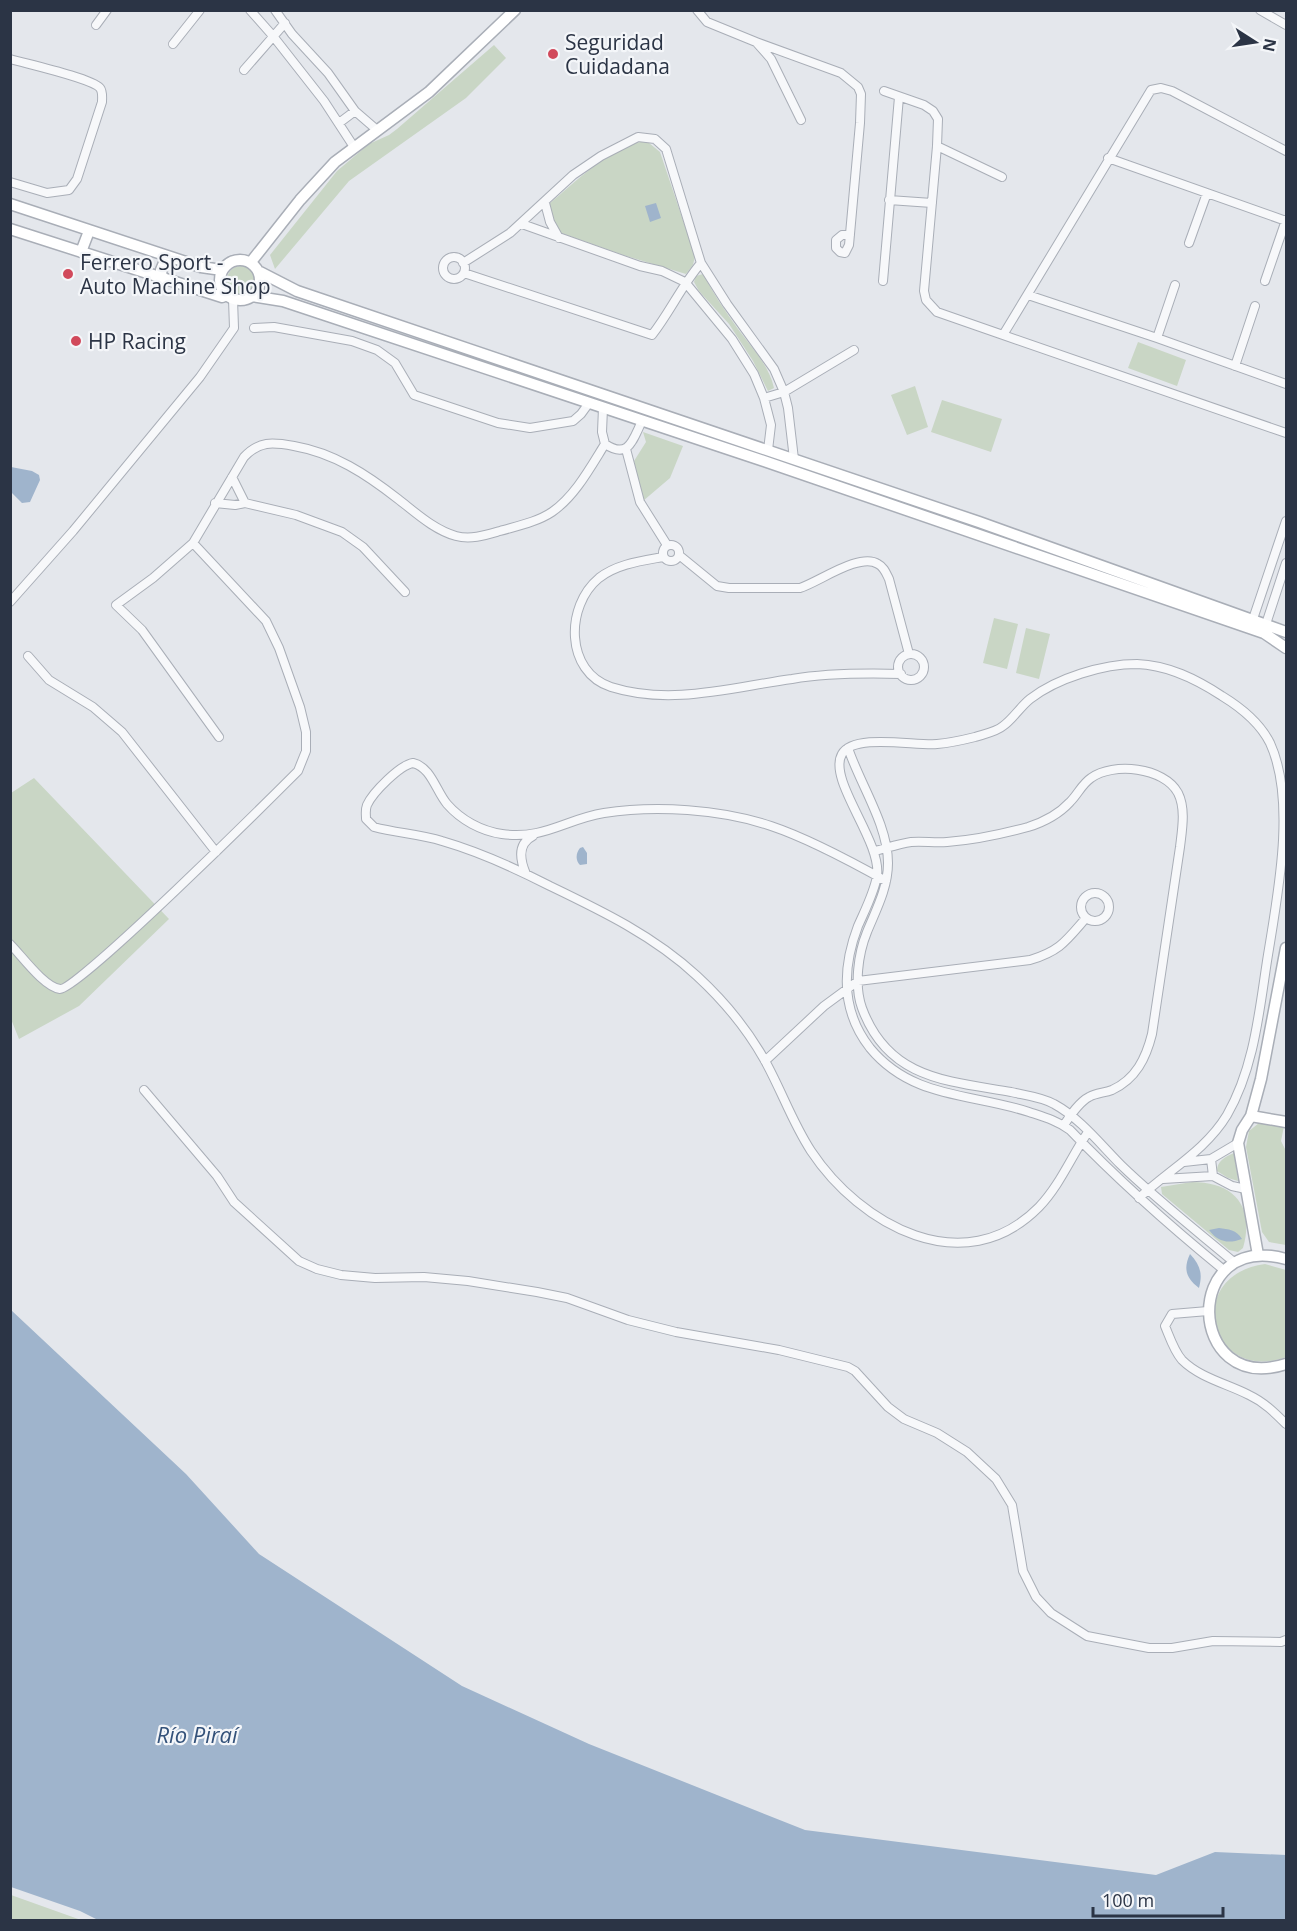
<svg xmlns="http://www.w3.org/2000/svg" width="1297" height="1931" font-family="'Open Sans',sans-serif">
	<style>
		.green { fill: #c9d6c5 }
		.water { fill: #9fb4cc }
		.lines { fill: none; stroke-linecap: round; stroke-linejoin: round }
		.street-casing { stroke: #a9aeb7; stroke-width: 10 }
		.secondary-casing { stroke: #a9aeb7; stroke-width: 13 }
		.street { stroke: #f7f8fa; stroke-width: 8 }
		.secondary { stroke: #fff; stroke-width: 10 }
		.poi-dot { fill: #d1495b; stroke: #f4f6f9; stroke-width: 2 }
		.labels { text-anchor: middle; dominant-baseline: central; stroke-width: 4.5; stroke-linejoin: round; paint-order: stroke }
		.poi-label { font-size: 21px; fill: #2b3445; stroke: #f4f6f9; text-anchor: start }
		.water-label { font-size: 22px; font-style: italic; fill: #34527a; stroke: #f4f6f9 }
	</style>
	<rect width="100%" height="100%" fill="#e4e7ec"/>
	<path class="green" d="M494,45L506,58L466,98L349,181L275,269L270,255L337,171L369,144L389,135L397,129Z
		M644,141L649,143L660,152L695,256L693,265L686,274L623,255L561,233L555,226L549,204C577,181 607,149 644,141Z
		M227 280a14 14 0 1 1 28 0a14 14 0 1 1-28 0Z
		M703,274C713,293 725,311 738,329C752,348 769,365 774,388L768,391L753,361L729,324L699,291L694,282L696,276Z
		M1138,342L1186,360L1177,386L1128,368Z
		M915,386L928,427L907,435L891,395Z
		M942,400L1002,419L991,452L931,432Z
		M643,432L683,446L670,478L643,501L634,461L646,442Z
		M994,618L1018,624L1007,669L983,663Z
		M1026,628L1050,634L1039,679L1016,673Z
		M34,778L169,919L79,1006L19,1039L11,1019V793Z
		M1259,1123L1284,1126L1281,1141L1286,1151V1245L1269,1242L1262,1232L1246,1147L1249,1131Z
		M1234,1153L1238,1181L1228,1178L1217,1171C1217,1161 1225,1157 1234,1153Z
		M1192,1182C1234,1182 1255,1206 1243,1248L1238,1252L1229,1250L1162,1194L1161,1187Z
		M1265,1264L1286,1270V1357C1211,1385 1181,1276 1265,1264Z
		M11,1895L81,1920H11Z"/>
	<path class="water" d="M656,203L661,218L650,222L645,206Z
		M11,467L32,471L39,475L40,480L30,502L22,503L11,492Z
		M583,847L587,853V864L580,865C575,860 576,853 580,848Z
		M1219,1228C1228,1229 1237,1230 1242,1239C1228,1244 1218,1242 1209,1230Z
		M1190,1254C1200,1265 1203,1273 1199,1288C1186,1278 1183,1269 1190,1254Z
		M11,1310L186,1474L259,1554L462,1686L589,1744L805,1830L1156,1875L1215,1852L1286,1855V1920H98L80,1911L11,1887Z"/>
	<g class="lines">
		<g class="street-casing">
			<path id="street" d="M250,10L273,36L324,101L354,147
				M275,10L292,34L328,73L355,111L377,130
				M697,10L707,22L756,42L771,59L801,120
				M1260,10L1286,25
				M96,25L107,10
				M756,42L841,73L858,87L861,94L860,123L849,245L845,253L840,252L836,248V240L842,235H850
				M173,44L200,10
				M10,59C27,64 91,78 100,88C103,92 102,98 102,102L77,179L69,190L47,193L10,182
				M244,70L285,23
				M884,91L924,105L933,111L938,119L937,146L924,291L926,300L937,312L1003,335L1151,90L1161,88L1172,91L1286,151
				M339,123L355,111
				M937,146L1002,177
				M1108,158L1286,221
				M889,200L932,203
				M545,203L550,222L559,238
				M522,224L640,266L662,271L685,282L732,339L754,374L764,398L771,425L768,450
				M1189,243L1207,193
				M443 268a11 11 0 1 1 22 0a11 11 0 1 1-22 0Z
				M463,263L510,233L573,175L601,156L638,137L655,139L666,149L701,263L727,304L774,369L784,392L788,408L794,459
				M464,273L652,335C670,312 682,285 701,263
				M883,281L899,97
				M1265,281L1286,220
				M1028,295L1157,338L1286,384
				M254,328L274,327L352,341L377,350L395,363L414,395L498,423L530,428L573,421L581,414L589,403
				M1003,335L1286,433
				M1157,338L1175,285
				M1235,366L1255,306
				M764,398L784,392L854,350
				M603,408L602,432L605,444C629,460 633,439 642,421
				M626,449L640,502L667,545
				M232,477L245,503
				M215,503L235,505L245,503L296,515L342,532L363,547L405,592
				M663 553a8 8 0 1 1 16 0a8 8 0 1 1-16 0Z
				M679,555L717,586L729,588H800C819,582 860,552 878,564C884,567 886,573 889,579L909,654
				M663,557C641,561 617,564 599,578C565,606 565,672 611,687C671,706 733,687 792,679C828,673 864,673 901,674
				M10,602L73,531L200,377L234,328L233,299
				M1253,619L1286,521
				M1266,624L1286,563
				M898 667a13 13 0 1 1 26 0a13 13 0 1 1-26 0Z
				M28,656L49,680L93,707L122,732L216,852
				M219,737L142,630L116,605L153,578L193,543L244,457C259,441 272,442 294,446C334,453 366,474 398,499C415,512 434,530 456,536C471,540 486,535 500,531C517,526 537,522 552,512C575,496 590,468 605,444
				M848,748C860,784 888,825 888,863C888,888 876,910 867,932C858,954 854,986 862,1008C888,1079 947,1081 1011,1092C1024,1095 1042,1097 1054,1104C1080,1118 1101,1145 1121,1165C1157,1200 1197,1231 1235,1263
				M875,851C887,848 898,844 911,842C923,841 935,843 947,842C974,840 1002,834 1028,827C1044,822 1059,814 1070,802C1078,794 1082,784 1091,778C1113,762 1164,767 1178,793C1186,809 1182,830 1180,847L1152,1034C1146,1058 1136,1079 1112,1090C1104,1093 1096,1093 1089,1097C1079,1102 1070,1116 1064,1125
				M526,874C520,860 517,844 533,836
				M886,881C852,862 807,838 771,826C721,809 655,805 604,813C566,819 544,840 502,834C481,831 461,820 447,804C436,791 431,767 413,763C400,765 373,792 367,805C365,810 366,814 366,819L374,827C396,833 420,834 442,841C480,852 515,868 550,886C602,911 654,936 697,976C723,1000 747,1029 764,1059C781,1089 792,1122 811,1151C860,1225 964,1283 1039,1207C1060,1185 1071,1157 1088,1132
				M1081 907a14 14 0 1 1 28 0a14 14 0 1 1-28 0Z
				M10,944C22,956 44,987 60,989C77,991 273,796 298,771L306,751V732L300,707L279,648L266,621L193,543
				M765,1061L824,1006L858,981L1030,960C1060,951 1066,941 1086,918
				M144,1090L217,1176L234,1202L299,1261L317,1269L341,1275L375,1278L424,1277L468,1281L537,1292L567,1298L628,1320L676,1332L779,1350L848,1367L855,1371L888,1407L904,1419L937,1433L967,1452L996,1479L1012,1505L1023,1571L1036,1597L1051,1613L1087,1636L1149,1648H1172L1213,1641L1281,1642L1286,1640
				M1211,1159L1213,1176
				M1184,1162L1211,1159L1238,1143
				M1163,1179L1213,1176L1232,1186L1246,1189
				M1139,1198C1169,1170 1206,1150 1227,1115C1254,1068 1259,1013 1267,961C1277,898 1297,802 1270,743C1260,723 1240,707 1222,696C1196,679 1168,665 1137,664C1103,664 1057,678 1030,699C1020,707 1013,719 1003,726C996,732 984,734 975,737C963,740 949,743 937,744C915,746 854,733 842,754C827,780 882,841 877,876C874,893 865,910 858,926C842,968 841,1011 870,1048C912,1099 971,1093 1029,1112C1044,1117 1058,1121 1070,1130C1119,1181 1171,1227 1225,1271
				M1208,1311L1172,1314L1165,1326C1170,1338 1174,1351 1182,1360C1200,1378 1228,1384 1249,1395C1264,1402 1275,1413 1286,1424"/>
		</g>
		<g class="secondary-casing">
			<path id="secondary" d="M10,204L201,267L222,270
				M10,229L222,297L227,295
				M81,252L89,231
				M220 280a20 20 0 1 1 40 0a20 20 0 1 1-40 0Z
				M251,262L300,200L335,162L429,92L515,10
				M260,272L297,291L979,522L1286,632
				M162,278L161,270L167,256
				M252,296L283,301L764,461L1264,633L1286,648
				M1251,1116L1286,1122
				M1258,1255L1238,1143L1242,1130L1251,1116L1261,1079L1286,948
				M1286,1259C1181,1230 1186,1396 1286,1364"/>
		</g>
		<use href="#street" class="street"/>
		<use href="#secondary" class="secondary"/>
	</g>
	<g class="poi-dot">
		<circle cx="553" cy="54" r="6"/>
		<circle cx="68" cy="274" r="6"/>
		<circle cx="76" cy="341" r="6"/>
	</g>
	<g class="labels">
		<g class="poi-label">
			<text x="565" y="42">Seguridad<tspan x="565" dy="24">Cuidadana</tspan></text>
			<text x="80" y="262">Ferrero Sport -<tspan x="80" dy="24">Auto Machine Shop</tspan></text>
			<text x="88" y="341">HP Racing</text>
		</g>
		<g class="water-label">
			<text x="197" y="1734">Río Piraí</text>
		</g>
	</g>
	<rect width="1297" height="1931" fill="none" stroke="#2b3445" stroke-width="24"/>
	<g transform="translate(1255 42) rotate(102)" stroke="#f4f6f9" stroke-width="4.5" paint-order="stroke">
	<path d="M0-4.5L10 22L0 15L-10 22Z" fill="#2b3445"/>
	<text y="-9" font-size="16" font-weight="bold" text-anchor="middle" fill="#2b3445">N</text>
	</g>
	<path d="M1093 1907v9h130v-9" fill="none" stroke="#2b3445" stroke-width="3"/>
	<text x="1102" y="1907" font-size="18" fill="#2b3445" stroke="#f4f6f9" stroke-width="4.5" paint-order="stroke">100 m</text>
</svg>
